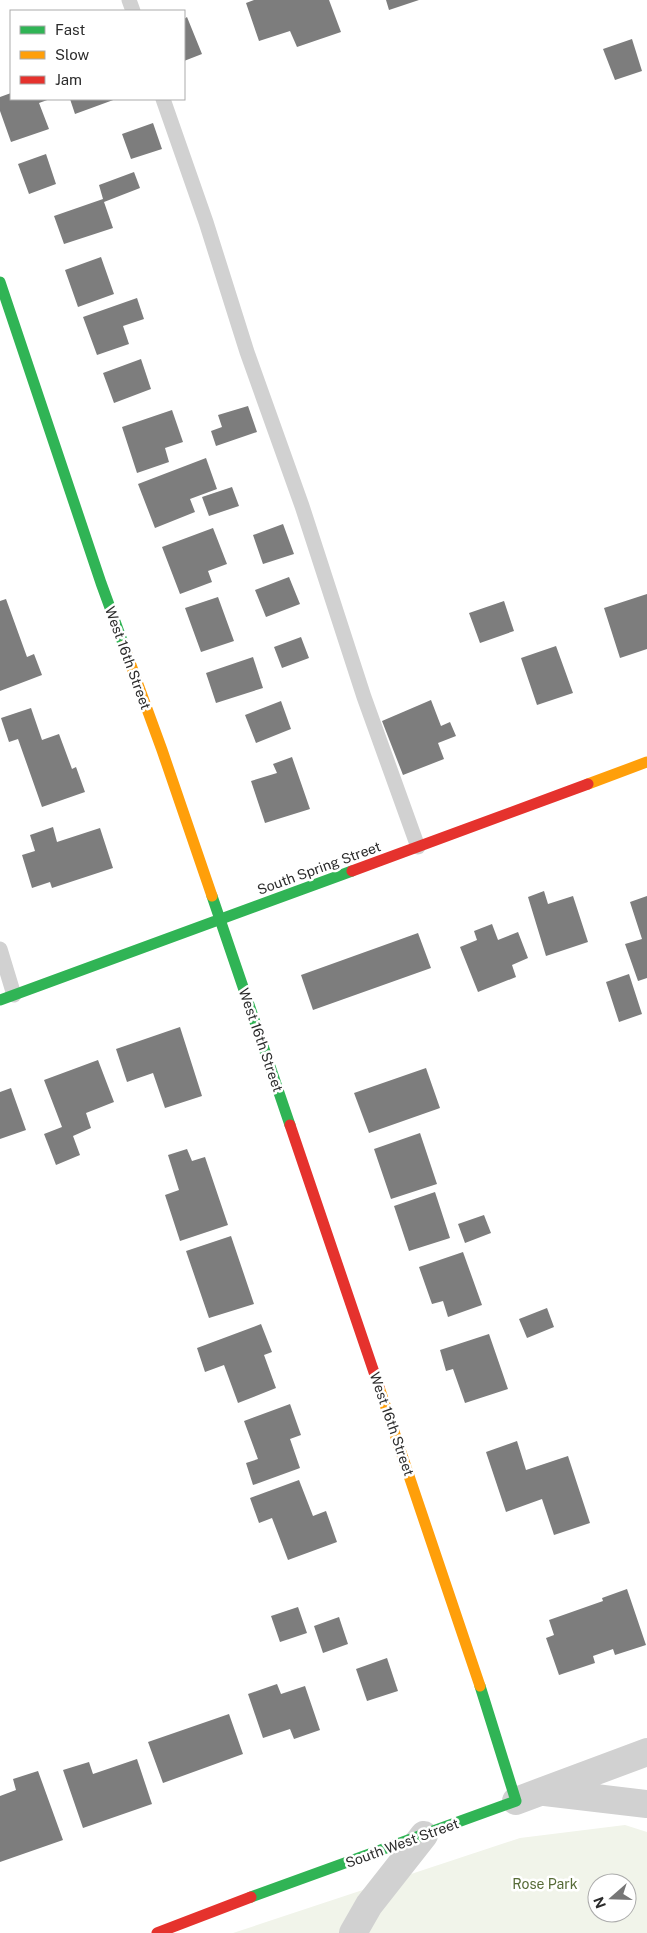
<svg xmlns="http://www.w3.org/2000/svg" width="647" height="1933" font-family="'Public Sans',sans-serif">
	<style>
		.green { fill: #f1f4ea; fill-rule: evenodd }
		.building { fill: #7d7d7d }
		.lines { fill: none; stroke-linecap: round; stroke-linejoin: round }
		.lane { stroke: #d1d1d1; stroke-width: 15 }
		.street { stroke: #d1d1d1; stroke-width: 28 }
		.fast { stroke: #30b455; stroke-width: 11 }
		.slow { stroke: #ff9f0a; stroke-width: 11 }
		.jam { stroke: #e5322d; stroke-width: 11 }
		.labels { text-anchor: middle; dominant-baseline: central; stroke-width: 5; stroke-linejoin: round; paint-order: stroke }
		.street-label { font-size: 14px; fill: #2c2c2c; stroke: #fff }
		.park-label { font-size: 14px; fill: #566b37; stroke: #fff }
	</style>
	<rect width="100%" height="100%" fill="#fff"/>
	<path class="green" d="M625,1825L647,1832V1933H233L520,1838ZM597,1883H627V1913H597Z"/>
	<path class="building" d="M254,0H329L341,32L297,47L290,31L259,41L246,3Z
		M386,0H419L389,10Z
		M187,17L202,54L184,61V19Z
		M632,39L642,71L615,80L603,49Z
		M11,93V99H50L39,103L49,129L11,142L0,111V97Z
		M70,99H116L75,114Z
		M153,123L162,149L131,159L122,134Z
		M46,154L56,184L29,194L18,164Z
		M134,172L140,188L104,202L113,228L64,244L54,216L103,199L99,185Z
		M101,257L114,294L78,307L65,270Z
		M137,298L144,319L123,326L129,344L97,355L83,317Z
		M141,359L151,389L114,403L103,373Z
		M248,406L257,432L216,446L211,431L222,427L218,415Z
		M172,410L183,442L165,448L169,462L137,473L122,427Z
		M206,458L217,489L190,499L195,512L155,528L138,484Z
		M232,487L239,506L209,516L202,497Z
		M283,524L294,554L263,564L253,535Z
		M213,528L227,564L208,571L212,582L180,594L162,547Z
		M289,577L300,604L266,617L255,590Z
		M647,594V649L620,658L604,608Z
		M218,597L234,641L201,652L185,608Z
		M6,599L27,657L34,654L42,675L0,691V601Z
		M504,601L514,631L480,643L469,613Z
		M301,637L309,658L282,668L274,647Z
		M556,646L573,693L537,705L521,658Z
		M253,657L263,688L216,703L206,673Z
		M431,700L441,726L450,722L456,736L438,743L444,759L403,775L382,721Z
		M281,701L291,729L256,743L245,715Z
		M31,708L42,740L59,734L72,769L76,767L85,792L42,807L18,739L9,742L1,718Z
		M292,757L310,809L265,823L251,781L277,773L273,764Z
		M53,827L57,842L100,828L113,868L52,888L50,882L32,888L22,855L35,851L30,835Z
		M544,891L548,904L573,896L588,942L546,956L528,897Z
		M647,896V978L638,981L625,944L642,939L630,902Z
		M492,924L498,940L518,932L528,958L512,965L516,977L478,992L460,947L477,940L474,931Z
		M418,933L431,968L313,1010L301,975Z
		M629,974L642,1014L619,1022L606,982Z
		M180,1027L202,1096L165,1108L153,1073L127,1082L116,1049Z
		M98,1060L114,1102L86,1113L91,1128L73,1136L80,1155L56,1165L44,1134L62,1127L44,1080Z
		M426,1068L440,1108L369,1133L354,1093Z
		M11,1088L26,1130L0,1139V1092Z
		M420,1133L437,1184L391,1199L374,1149Z
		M187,1149L192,1161L205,1157L228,1225L180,1241L165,1195L179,1190L168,1155Z
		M435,1192L450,1238L409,1251L394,1206Z
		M484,1215L491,1233L465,1243L458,1224Z
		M231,1236L254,1304L209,1318L186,1251Z
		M463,1252L482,1305L448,1317L443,1301L432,1304L419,1267Z
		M547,1308L554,1327L527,1338L519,1319Z
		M261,1324L272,1352L264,1355L276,1388L238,1403L224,1365L205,1372L197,1348Z
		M489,1334L508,1389L465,1403L453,1369L446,1371L440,1350Z
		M290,1404L301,1435L290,1439L300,1468L253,1485L246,1463L258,1459L244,1421Z
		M517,1441L526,1470L568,1456L590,1523L554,1535L542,1499L506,1512L486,1452Z
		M299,1480L313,1516L326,1511L337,1542L288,1560L272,1518L259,1523L250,1498Z
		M627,1589L646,1645L615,1655L613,1649L593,1656L595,1663L559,1675L546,1638L554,1635L549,1620L603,1601L602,1598Z
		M298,1607L307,1633L280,1642L271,1616Z
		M339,1617L348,1644L323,1653L314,1626Z
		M387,1658L398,1691L367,1701L356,1669Z
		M277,1684L281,1694L305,1686L320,1730L294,1739L290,1729L263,1738L248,1694Z
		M229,1714L243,1754L163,1783L148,1742Z
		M137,1759L152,1804L83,1828L63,1770L89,1762L93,1774Z
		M38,1771L63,1840L0,1862V1796L16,1790L13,1779Z"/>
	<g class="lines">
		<path class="lane" d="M129,0L133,11
			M163,99L206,222L247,352L302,506L364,697L418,847
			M0,949L14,995"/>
		<path class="street" d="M545,1792L647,1804
			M516,1801L647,1752
			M353,1933L369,1905L424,1835"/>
		<path class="fast" d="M0,282L101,583L124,646
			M212,896L290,1125
			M0,1000L352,871
			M251,1897L516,1801L480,1686"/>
		<path class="slow" d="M124,646L162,750L212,896
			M588,784L647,762
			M379,1387L480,1686"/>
		<path class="jam" d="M352,871L588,784
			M290,1125L379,1387
			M157,1933L251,1897"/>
	</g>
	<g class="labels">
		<g class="street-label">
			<text transform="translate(128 658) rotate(70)">West 16th Street</text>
			<text transform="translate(319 868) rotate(-20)">South Spring Street</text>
			<text transform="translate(261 1040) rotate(71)">West 16th Street</text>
			<text transform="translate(392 1424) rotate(71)">West 16th Street</text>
			<text transform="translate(402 1843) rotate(-20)">South West Street</text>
		</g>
		<g class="park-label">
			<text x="545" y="1884">Rose Park</text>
		</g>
	</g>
	<rect x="10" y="10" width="175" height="90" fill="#ffffff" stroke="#ababab"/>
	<rect x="20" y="26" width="25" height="8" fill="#30b455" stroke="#ababab"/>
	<text x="55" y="35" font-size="15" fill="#2c2c2c">Fast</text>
	<rect x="20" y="51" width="25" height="8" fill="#ff9f0a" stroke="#ababab"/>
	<text x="55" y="60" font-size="15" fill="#2c2c2c">Slow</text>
	<rect x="20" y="76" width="25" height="8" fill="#e5322d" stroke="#ababab"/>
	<text x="55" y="85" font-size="15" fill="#2c2c2c">Jam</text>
	<g transform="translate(612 1898) rotate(250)"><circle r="24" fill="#ffffff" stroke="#ababab"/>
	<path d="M0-4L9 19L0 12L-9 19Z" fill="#767676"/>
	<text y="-8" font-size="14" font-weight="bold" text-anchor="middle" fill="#2c2c2c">N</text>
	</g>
</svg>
